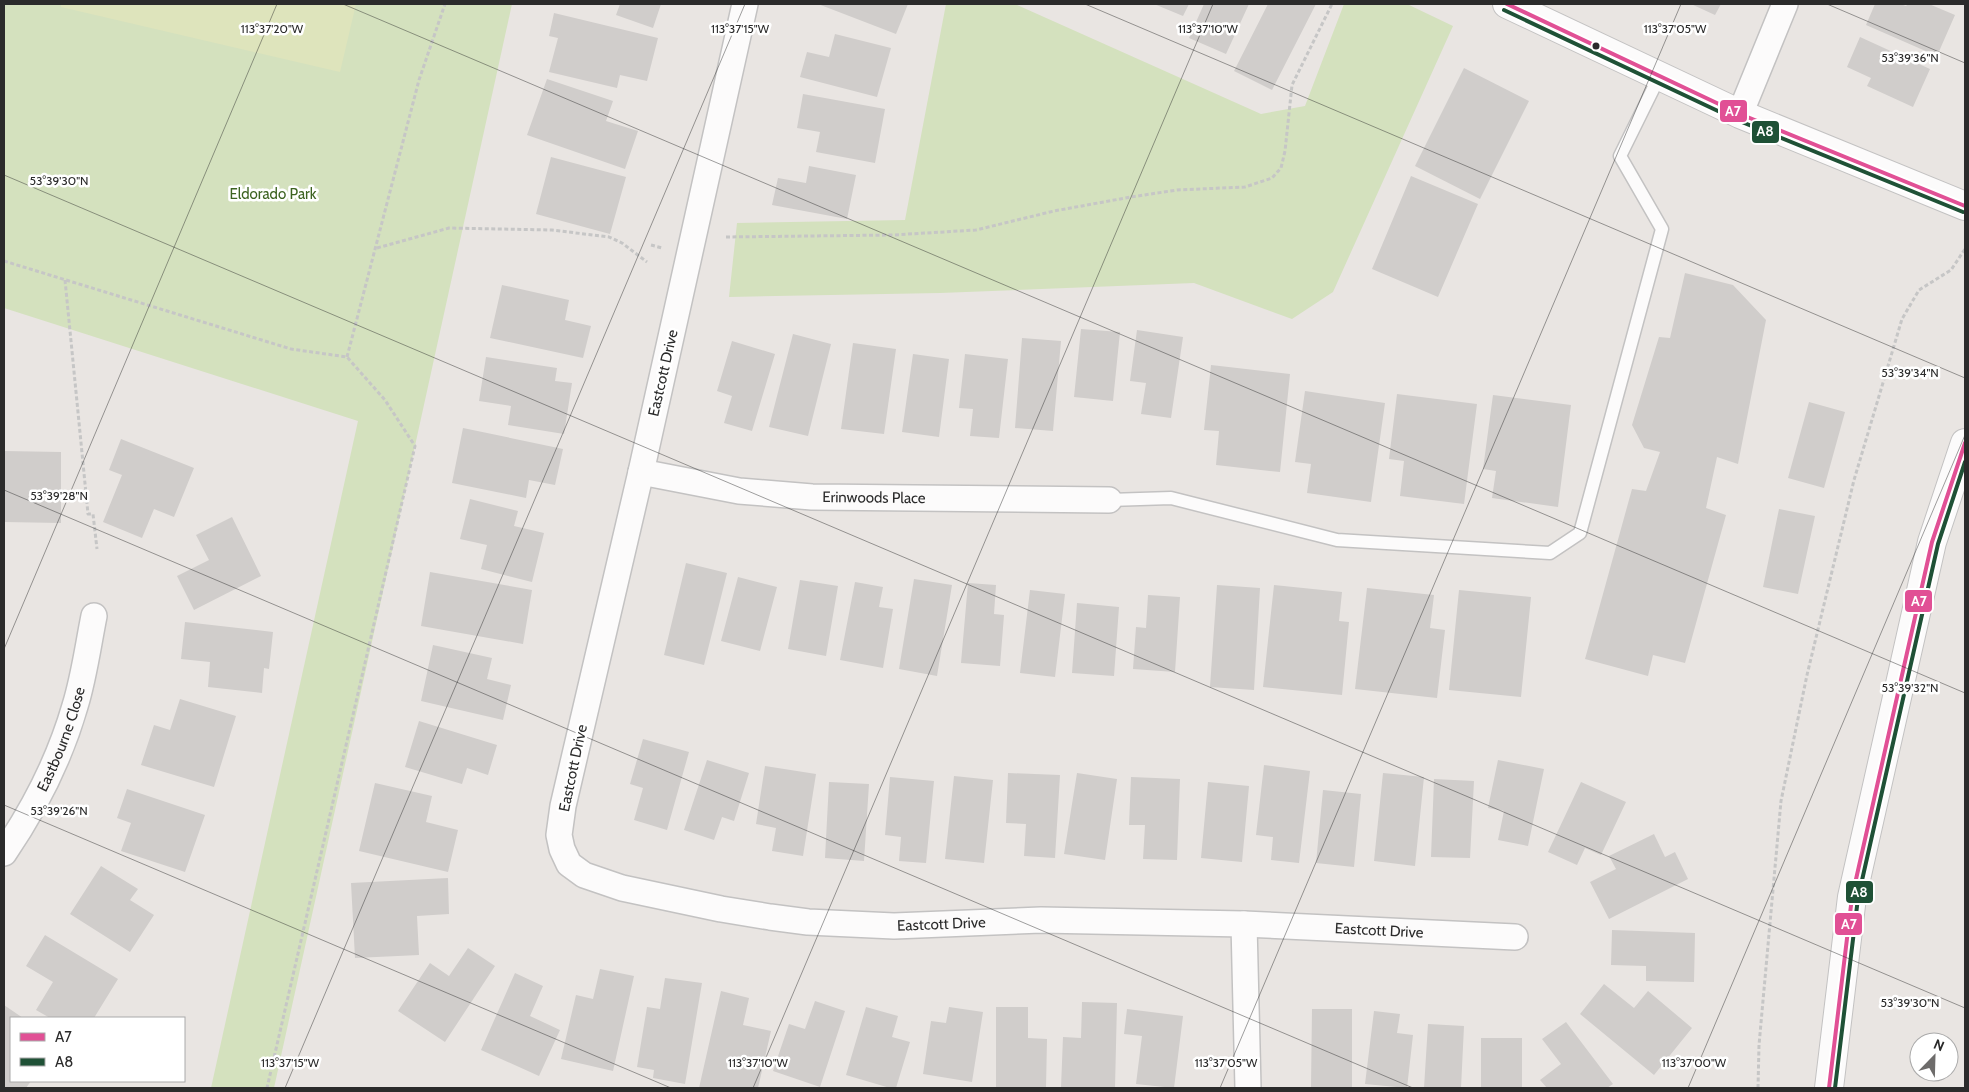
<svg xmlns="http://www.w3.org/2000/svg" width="1969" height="1092" font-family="Cabin,sans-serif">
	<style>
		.green { fill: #d4e1be }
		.pitch { fill: #dee4bc }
		.building { fill: #d0cdcb }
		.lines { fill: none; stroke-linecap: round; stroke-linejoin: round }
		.lane-casing { stroke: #c3c2c2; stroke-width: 15 }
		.street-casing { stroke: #c3c2c2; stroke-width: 28 }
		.secondary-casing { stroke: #c3c2c2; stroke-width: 30 }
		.path { stroke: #c6c6c6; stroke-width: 3; stroke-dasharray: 4 2.5; stroke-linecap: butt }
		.lane { stroke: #fcfbfb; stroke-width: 12 }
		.street { stroke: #fcfbfb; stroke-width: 25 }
		.secondary { stroke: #fcfbfb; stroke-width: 28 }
		.bus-1-casing { stroke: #fff; stroke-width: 8 }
		.bus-2-casing { stroke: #fff; stroke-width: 8 }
		.bus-1 { stroke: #e15095; stroke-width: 4 }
		.bus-2 { stroke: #1f5136; stroke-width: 4 }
		.ticks { fill: none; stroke: #2b2b2b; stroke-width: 1; stroke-opacity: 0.45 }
		.bus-dot { fill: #2b2b2b; stroke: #fff; stroke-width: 2 }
		.labels { text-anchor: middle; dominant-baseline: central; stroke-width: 5; stroke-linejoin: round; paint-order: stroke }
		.park-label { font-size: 15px; fill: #3d6321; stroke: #fff }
		.street-label { font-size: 15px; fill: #2b2b2b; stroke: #fff }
		.ticks-label { font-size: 12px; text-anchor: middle; fill: #2b2b2b; stroke: #fff; stroke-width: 5; stroke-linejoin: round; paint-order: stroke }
		.line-badge { stroke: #fff; stroke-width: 2 }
		.badge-label { font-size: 14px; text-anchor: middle; font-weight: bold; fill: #fff }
	</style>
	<rect width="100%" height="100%" fill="#e9e5e2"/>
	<path class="green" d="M4,4H512L274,1088H211L358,421L4,308Z
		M946,4H1015L1261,114L1305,106L1344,4H1407L1453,26L1333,292L1292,319L1194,283L940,293L729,297L737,223L905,220Z"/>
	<path class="pitch" d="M61,4H356L340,72L61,7Z"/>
	<path class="building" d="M620,4H661L653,28L616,15Z
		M818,4H908L896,34Z
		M1154,4H1189L1183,16Z
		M1204,4H1249L1226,54L1189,38Z
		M1268,4H1316L1272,90L1234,71Z
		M1691,4H1721L1715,15Z
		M1875,4H1900L1906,6L1908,4H1929L1955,15L1937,56L1866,25Z
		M554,13L658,38L647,81L620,75L617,88L549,72L558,38L549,36Z
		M835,34L891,48L877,97L800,77L807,52L829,57Z
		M1860,37L1930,69L1913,107L1867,86L1871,78L1847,67Z
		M1464,68L1529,101L1480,199L1415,166Z
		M547,79L613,101L606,121L638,131L625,169L527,135Z
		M803,94L885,109L875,163L816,152L820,132L797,128Z
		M551,157L626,177L610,234L536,214Z
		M809,166L856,175L847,219L772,205L778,178L806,183Z
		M1411,176L1478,204L1438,297L1372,269Z
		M1685,273L1733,285L1766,320L1738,464L1717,457L1706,508L1726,515L1685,663L1653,655L1648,676L1585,659L1632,489L1646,491L1660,452L1644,448L1632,425L1659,337L1670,338Z
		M502,285L569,300L565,320L591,326L583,358L490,338Z
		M1081,329L1120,332L1113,401L1074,397Z
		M1137,330L1183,337L1171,418L1141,414L1146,383L1130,381Z
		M793,334L831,344L808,436L769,427Z
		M1022,338L1061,341L1053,431L1015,428Z
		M732,341L775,354L752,431L724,423L732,396L717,391Z
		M853,343L896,349L884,434L841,429Z
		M913,354L949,359L939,437L902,432Z
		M965,354L1008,359L999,438L970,436L973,409L959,408Z
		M486,357L557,368L555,381L572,383L564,434L508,425L511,406L479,401Z
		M1211,365L1290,374L1280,472L1216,465L1219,431L1204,430Z
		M1305,391L1385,403L1371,502L1307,493L1311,464L1295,462Z
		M1397,394L1477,404L1464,504L1400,496L1404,461L1389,459Z
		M1493,395L1571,405L1558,507L1492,498L1496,471L1483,469Z
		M1809,402L1845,412L1824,488L1788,478Z
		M463,428L563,449L555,485L529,480L526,498L452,483Z
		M121,439L194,468L174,517L154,509L142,538L103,522L122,475L109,470Z
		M4,451L61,452V523L4,522Z
		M470,499L518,511L514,526L544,533L532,582L481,569L487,545L460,539Z
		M1779,509L1815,516L1798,594L1763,587Z
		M232,517L261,576L194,610L177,576L209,560L196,535Z
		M686,563L727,573L704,665L664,655Z
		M430,572L532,590L523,644L421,626Z
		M738,577L777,587L760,651L721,641Z
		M914,579L952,585L937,676L899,669Z
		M800,580L838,586L826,656L788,649Z
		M855,582L883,587L879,607L893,609L883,668L840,660Z
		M968,583L996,585L994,614L1004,615L1000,666L961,663Z
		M1217,585L1260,588L1254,690L1210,687Z
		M1274,585L1342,592L1339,621L1349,622L1342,695L1263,687Z
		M1367,588L1434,595L1430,628L1445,630L1437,698L1355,689Z
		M1030,590L1065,594L1055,677L1020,673Z
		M1459,590L1531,597L1521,697L1449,690Z
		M1148,595L1180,597L1175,672L1133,669L1136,627L1146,628Z
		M1077,603L1119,607L1114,676L1072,673Z
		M185,622L273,632L269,669L264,668L262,693L208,687L210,662L181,659Z
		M433,645L492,658L487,679L511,685L503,720L421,701Z
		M180,699L236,716L214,787L141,765L154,725L170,730Z
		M419,721L497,745L488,775L467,768L462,784L405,767Z
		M643,739L689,752L667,830L634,820L643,788L630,784Z
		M707,760L749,773L734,821L722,817L714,840L684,830Z
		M1498,760L1544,769L1528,846L1498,840L1504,811L1488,808Z
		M1264,765L1310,771L1299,863L1271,860L1273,837L1256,835Z
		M765,766L816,774L803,856L772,851L776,828L756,824Z
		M1008,773L1060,775L1055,858L1024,856L1026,824L1006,823Z
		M1077,773L1117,779L1105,860L1064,854Z
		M1383,773L1424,777L1415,866L1374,861Z
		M954,776L993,780L984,863L945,859Z
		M890,777L934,781L926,863L899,861L901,837L885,835Z
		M1131,777L1180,779L1177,860L1143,859L1145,825H1129Z
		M1434,779L1474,781L1470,858L1431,857Z
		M829,782L869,784L864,861L825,858Z
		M1208,782L1249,786L1242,862L1201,858Z
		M1581,782L1626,802L1601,855L1585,848L1577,865L1548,852Z
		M375,783L432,796L426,822L458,830L448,872L359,851Z
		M127,789L205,815L185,872L121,851L131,823L117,818Z
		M1323,790L1361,794L1354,867L1316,863Z
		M1654,834L1665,857L1675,852L1688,879L1609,919L1590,882L1616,869L1609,856Z
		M101,866L138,889L130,900L154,915L130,952L70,914Z
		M448,878L449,914L417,916L419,955L355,958L351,883Z
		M1612,930L1695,933L1694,982L1646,981V966L1611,965Z
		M45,935L118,979L94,1018H50L36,1010L53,982L26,966Z
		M468,948L495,966L445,1042L398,1011L430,963L449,976Z
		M600,969L634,976L613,1071L561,1059L576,995L593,999Z
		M515,973L543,986L530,1016L560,1030L539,1076L481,1050Z
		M665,978L702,983L685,1084L653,1078L654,1070L637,1067L647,1007L660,1009Z
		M1604,984L1634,1008L1648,991L1692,1028L1654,1075L1580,1014Z
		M721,991L749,998L743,1025L771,1031L758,1088H699Z
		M815,1001L845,1011L820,1087L773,1071L789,1024L805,1029Z
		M1082,1002L1117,1003L1115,1088H1061L1063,1037L1081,1038Z
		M4,1005L23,1018H11V1081H31L26,1088H4Z
		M866,1007L898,1016L892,1037L910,1042L896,1088H890L846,1075Z
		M949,1007L983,1012L972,1082L923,1074L931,1021L946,1023Z
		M996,1007H1028V1038L1047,1039L1046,1088H996Z
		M1127,1009L1183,1016L1174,1088L1136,1084L1142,1036L1124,1034Z
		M1312,1009H1352V1088H1311Z
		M1374,1011L1400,1014L1397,1033L1413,1035L1407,1088L1365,1084Z
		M1566,1022L1613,1084L1607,1088H1547L1540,1080L1561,1064L1542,1039Z
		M1428,1024L1464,1026L1461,1088H1424Z
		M1481,1038H1522V1088H1481Z"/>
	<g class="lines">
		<g class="lane-casing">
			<path id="lane" d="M1109,500L1171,498L1337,540L1550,553L1580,533L1662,229L1620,156L1659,77"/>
		</g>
		<g class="street-casing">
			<g id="street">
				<path id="s1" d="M745,4L641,472L563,806L559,835L562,849L569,864L584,875L622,888L721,909L770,917L808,922L894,926L1041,920L1244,924L1515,937"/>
				<path d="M1740,114L1785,4"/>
				<path id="s2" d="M641,472L739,491L812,497L1109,500"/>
				<path id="s3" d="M4,853C34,809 60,758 75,706C84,677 88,646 94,616"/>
				<path d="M1244,924L1248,1088"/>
			</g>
		</g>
		<g class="secondary-casing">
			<path id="secondary" d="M1507,4L1740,114L1965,206
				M1829,1088L1852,897L1932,542L1965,443"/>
		</g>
		<path class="path" d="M726,237L893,235L976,230L1054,211L1131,197L1177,190L1245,187L1272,178L1281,168L1285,151L1292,85L1332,4
			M651,245L662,248
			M377,248L449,228L552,230L609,237L622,243L647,262
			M4,261L291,349L347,357L385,400L415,446L267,1088
			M65,280L88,514H93L97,549
			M347,357L419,80L445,4
			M1758,1088L1759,1045L1781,801L1807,675L1854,480L1902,319L1919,290L1951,270L1965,249"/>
		<use href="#lane" class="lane"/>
		<use href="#street" class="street"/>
		<use href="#secondary" class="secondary"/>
		<g class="bus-1-casing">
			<path id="bus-1" d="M1507,4L1740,114L1965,206
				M1829,1088L1852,897L1932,542L1965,443"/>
		</g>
		<g class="bus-2-casing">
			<path id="bus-2" d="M1504,10L1737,120L1963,212
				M1835,1088L1858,898L1938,544L1965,462"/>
		</g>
		<use href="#bus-1" class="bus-1"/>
		<use href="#bus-2" class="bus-2"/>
	</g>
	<path class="ticks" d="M343,4L1965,693M1085,4L1965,378M1827,4L1965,63M4,175L1965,1008M4,490L1413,1088M4,649L277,4M4,805L671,1088M285,1088L745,4M753,1088L1213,4M1220,1088L1681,4M1688,1088L1965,435"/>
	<circle class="bus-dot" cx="1596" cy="46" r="4.5"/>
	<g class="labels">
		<g class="park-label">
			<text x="273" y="194">Eldorado Park</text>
		</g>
		<g class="street-label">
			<text transform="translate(663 373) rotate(-77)">Eastcott Drive</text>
			<text stroke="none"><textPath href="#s2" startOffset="235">Erinwoods Place</textPath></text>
			<text stroke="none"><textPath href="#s3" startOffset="128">Eastbourne Close</textPath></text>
			<text transform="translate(573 768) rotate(-78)">Eastcott Drive</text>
			<text stroke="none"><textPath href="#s1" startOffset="1264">Eastcott Drive</textPath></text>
			<text stroke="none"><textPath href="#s1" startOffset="1702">Eastcott Drive</textPath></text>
		</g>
	</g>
	<g class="ticks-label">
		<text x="272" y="33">113°37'20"W</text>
		<text x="740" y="33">113°37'15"W</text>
		<text x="1208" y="33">113°37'10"W</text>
		<text x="1675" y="33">113°37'05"W</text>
		<text x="1910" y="62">53°39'36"N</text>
		<text x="59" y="185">53°39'30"N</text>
		<text x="1910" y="377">53°39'34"N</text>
		<text x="59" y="500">53°39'28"N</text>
		<text x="1910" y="692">53°39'32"N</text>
		<text x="59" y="815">53°39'26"N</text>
		<text x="1910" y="1007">53°39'30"N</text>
		<text x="290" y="1067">113°37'15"W</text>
		<text x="758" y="1067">113°37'10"W</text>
		<text x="1226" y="1067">113°37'05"W</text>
		<text x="1694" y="1067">113°37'00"W</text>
	</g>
	<g class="line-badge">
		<rect x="1719" y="99" width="29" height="24" rx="5" fill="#e15095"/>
		<rect x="1751" y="120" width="29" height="24" rx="5" fill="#1f5136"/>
		<rect x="1904" y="589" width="29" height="24" rx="5" fill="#e15095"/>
		<rect x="1845" y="880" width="29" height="24" rx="5" fill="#1f5136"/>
		<rect x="1834" y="912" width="29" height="24" rx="5" fill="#e15095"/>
	</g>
	<g class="badge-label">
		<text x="1733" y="116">A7</text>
		<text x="1765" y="136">A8</text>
		<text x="1919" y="606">A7</text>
		<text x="1859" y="897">A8</text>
		<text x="1849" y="929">A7</text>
	</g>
	<rect width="1969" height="1092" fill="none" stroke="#2b2b2b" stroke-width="10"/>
	<rect x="10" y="1017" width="175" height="65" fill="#ffffff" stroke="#aaaaaa"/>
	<rect x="20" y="1033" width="25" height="8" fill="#e15095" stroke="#aaaaaa"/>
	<text x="55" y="1042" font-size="15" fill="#2b2b2b">A7</text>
	<rect x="20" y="1058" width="25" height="8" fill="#1f5136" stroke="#aaaaaa"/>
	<text x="55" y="1067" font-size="15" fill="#2b2b2b">A8</text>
	<g transform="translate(1934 1057) rotate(23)"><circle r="24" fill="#ffffff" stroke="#aaaaaa"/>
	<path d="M0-4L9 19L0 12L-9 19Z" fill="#6e6c6b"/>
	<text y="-8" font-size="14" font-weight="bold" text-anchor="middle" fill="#2b2b2b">N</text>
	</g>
</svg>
